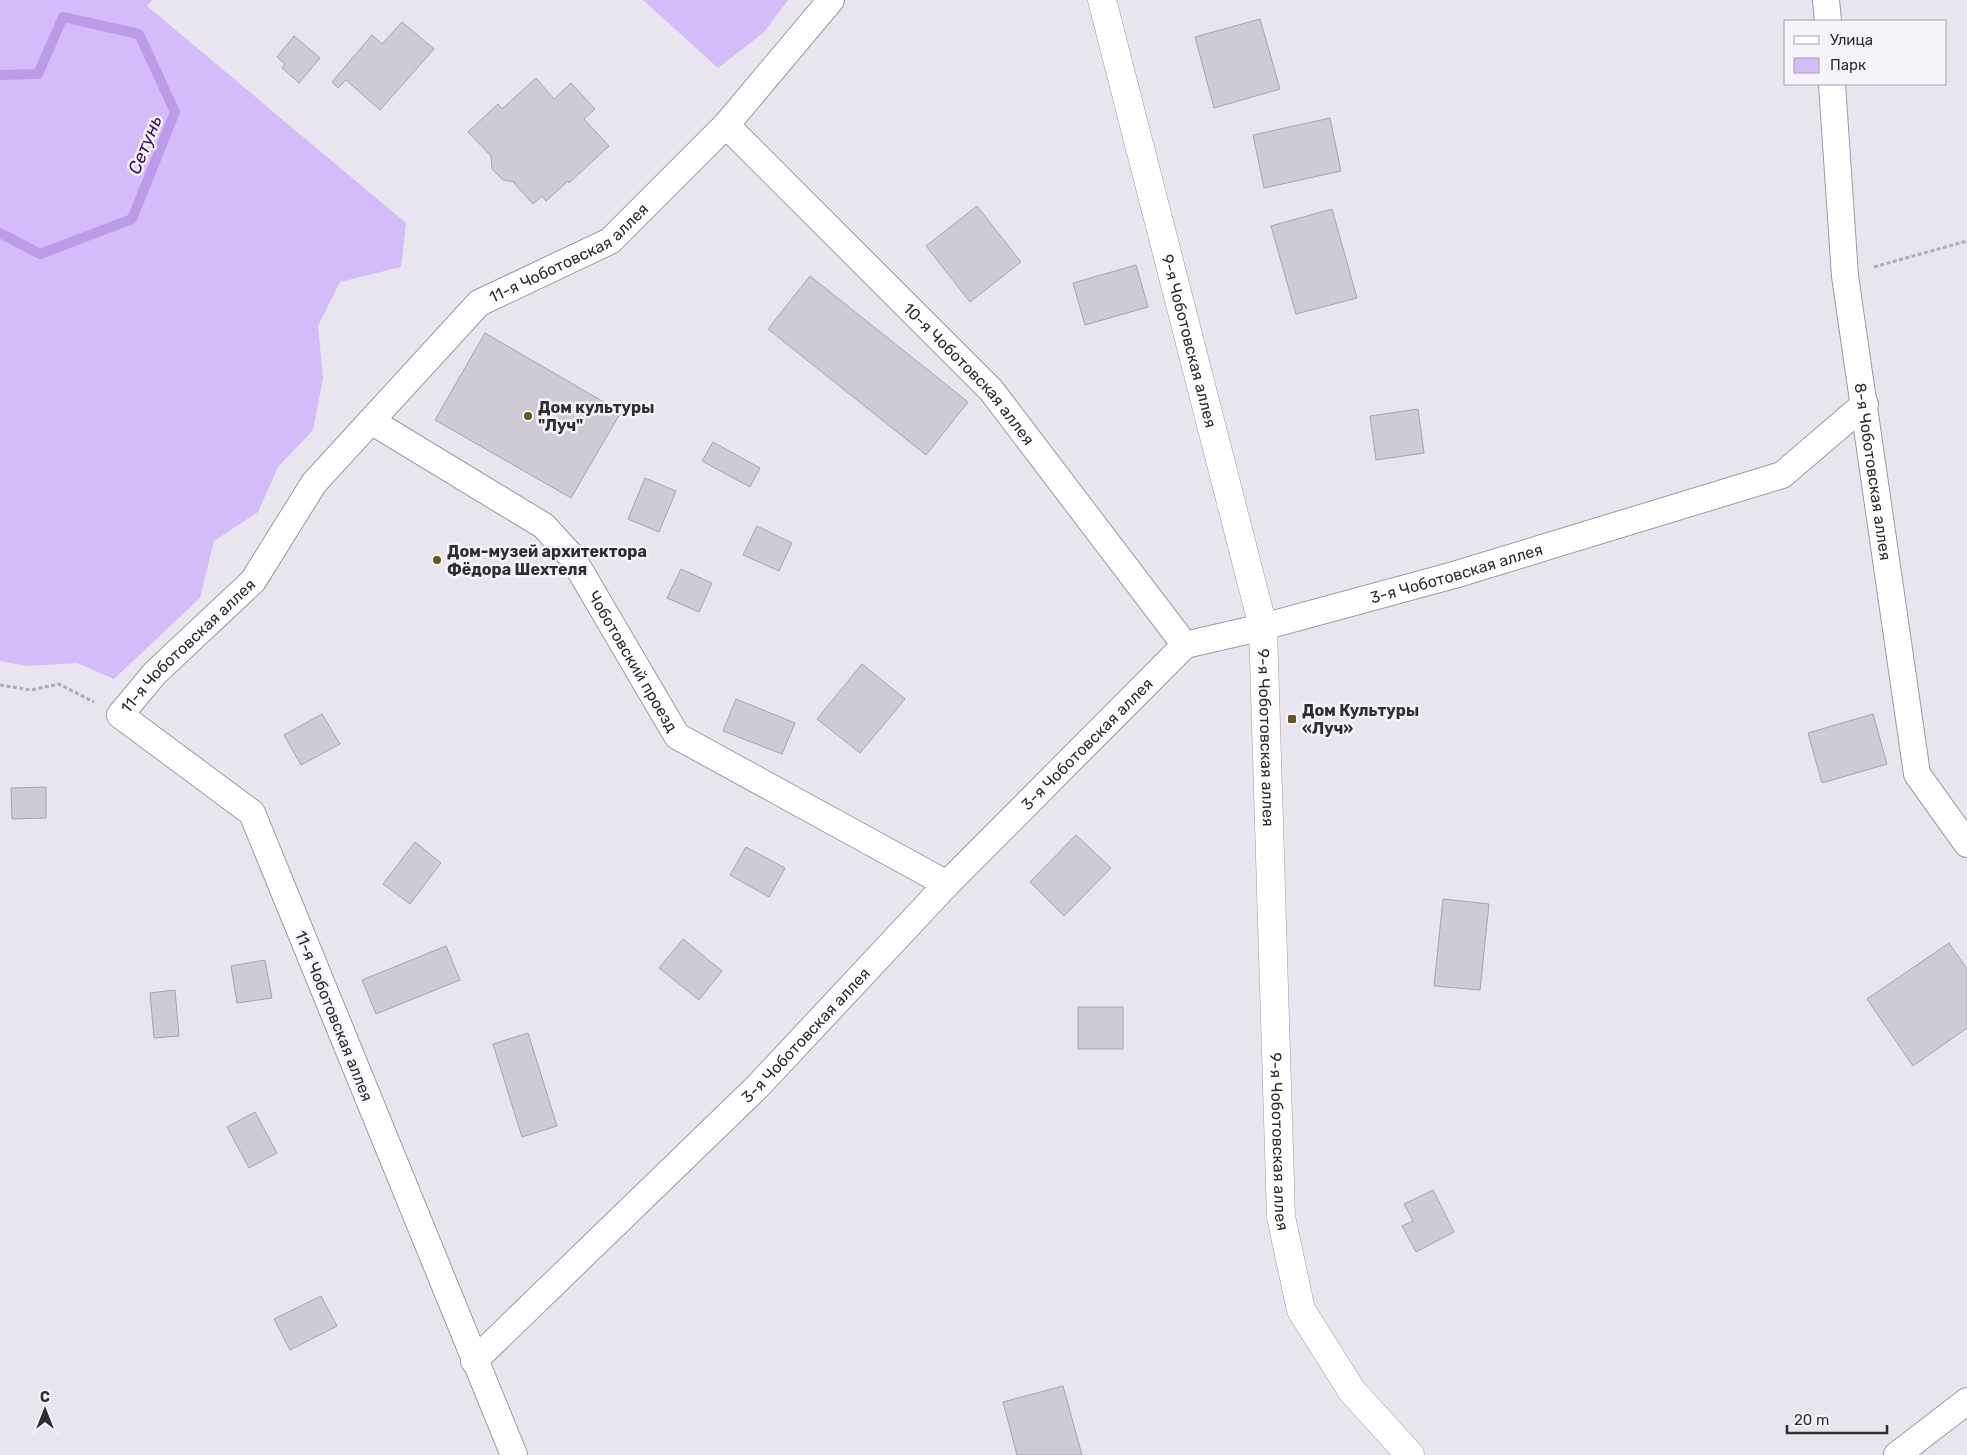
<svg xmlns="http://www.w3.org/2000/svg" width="1967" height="1455" font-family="Rubik,sans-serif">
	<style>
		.green { fill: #d4bbf9 }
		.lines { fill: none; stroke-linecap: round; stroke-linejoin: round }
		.stream { stroke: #bc9ce9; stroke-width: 10 }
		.building { fill: #cecbd4; stroke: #a7a4ac }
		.street-casing { stroke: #9e9ba3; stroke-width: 28 }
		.secondary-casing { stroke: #9e9ba3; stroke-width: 29 }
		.path { stroke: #b0adb4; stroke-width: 3; stroke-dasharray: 4 2.5; stroke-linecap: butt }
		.street { stroke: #fff; stroke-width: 26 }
		.secondary { stroke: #fff; stroke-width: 28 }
		.poi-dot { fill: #645522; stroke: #f6f3fb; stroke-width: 2 }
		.labels { text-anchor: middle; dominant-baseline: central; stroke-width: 5; stroke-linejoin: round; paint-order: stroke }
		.street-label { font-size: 16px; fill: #2f2e31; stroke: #f6f3fb }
		.poi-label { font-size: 16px; font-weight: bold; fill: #2f2e31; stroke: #f6f3fb; text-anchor: start }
		.water-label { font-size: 18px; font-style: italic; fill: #3a0764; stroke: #f6f3fb }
	</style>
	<rect width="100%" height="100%" fill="#e9e5ee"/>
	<path class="green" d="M0,0H152L147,6L406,223L401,267L340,282L318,326L323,378L313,430L278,467L258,512L214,541L200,598L114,679L77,663L27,666L0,661Z
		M643,0H788L763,33L718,68Z"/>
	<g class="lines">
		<path class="stream" d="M0,75L38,74L63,17L139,34L175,112L132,219L40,254L0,233"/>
	</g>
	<path class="building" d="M1260,19L1280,89L1214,108L1195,37Z
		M402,22L434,49L380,110L346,80L338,88L332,82L372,35L382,44Z
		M294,36L320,58L299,83L282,68L285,64L277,57Z
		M536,78L554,99L571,83L595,109L584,119L609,146L569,183L568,181L546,201L542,196L533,204L514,183L515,182L503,180L492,169L491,156L468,132L498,104L502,109Z
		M1330,118L1341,171L1264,188L1253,135Z
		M977,206L1021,262L970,302L926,246Z
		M1332,209L1357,298L1296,314L1271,226Z
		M1136,265L1148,307L1085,325L1073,283Z
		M810,276L968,402L926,455L768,329Z
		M485,333L621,412L571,498L435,420Z
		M1418,409L1424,453L1376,460L1370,416Z
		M713,442L760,468L750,487L702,461Z
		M645,478L676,491L659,532L628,519Z
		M757,526L792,543L779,571L743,555Z
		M681,569L712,583L699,612L667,598Z
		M862,664L905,699L860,753L817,719Z
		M736,699L795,723L782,754L723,731Z
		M322,714L340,744L301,765L284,735Z
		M1873,714L1887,764L1822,783L1808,733Z
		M46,787V818L12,819L11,788Z
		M1076,835L1111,868L1064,916L1030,882Z
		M415,842L441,863L410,904L383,884Z
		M746,847L785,868L769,897L730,875Z
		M1443,899L1489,904L1480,990L1434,986Z
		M683,939L722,971L699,1000L659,968Z
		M1949,943L1967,969V1028L1913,1066L1867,999Z
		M446,946L460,980L376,1014L362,980Z
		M265,960L272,998L237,1003L231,966Z
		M175,990L179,1036L154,1038L150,993Z
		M1078,1007H1123V1049H1078Z
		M528,1033L557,1126L522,1137L493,1044Z
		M255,1112L277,1153L249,1168L227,1127Z
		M1433,1190L1454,1232L1416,1252L1402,1226L1413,1221L1404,1204Z
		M321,1296L337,1326L290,1350L274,1319Z
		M1063,1386L1082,1455H1017L1003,1402Z"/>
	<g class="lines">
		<g class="street-casing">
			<g id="street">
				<path d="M1826,0L1828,21"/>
				<path id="s1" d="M1832,84L1845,276L1917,774L1967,844"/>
				<path id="s2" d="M726,125L991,390L1185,645"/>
				<path id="s3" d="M371,421L544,526L572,557L677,736L947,884"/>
				<path id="s4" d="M474,1361L758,1086L947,884L1185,645L1263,627L1454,575L1782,475L1865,404"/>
				<path id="s5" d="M514,1455L252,813L120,715L155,673L253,581L314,483L479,303L610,241L726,125L831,0"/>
				<path d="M1897,1455L1967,1401"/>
			</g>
		</g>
		<g class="secondary-casing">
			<g id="secondary">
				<path id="s6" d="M1102,0L1263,627L1281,1217L1301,1310L1352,1391L1410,1455"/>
			</g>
		</g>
		<path class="path" d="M1874,267L1967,241
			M0,685L31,690L59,684L94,702"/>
		<use href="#street" class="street"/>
		<use href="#secondary" class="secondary"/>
	</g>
	<g class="poi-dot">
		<circle cx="528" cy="416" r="5"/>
		<circle cx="437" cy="560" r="5"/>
		<rect x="1287" y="714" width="10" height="10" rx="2.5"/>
	</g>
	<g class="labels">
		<g class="street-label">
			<text stroke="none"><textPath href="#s5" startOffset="1510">11-я Чоботовская аллея</textPath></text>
			<text stroke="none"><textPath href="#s6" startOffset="352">9-я Чоботовская аллея</textPath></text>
			<text stroke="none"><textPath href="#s2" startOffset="348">10-я Чоботовская аллея</textPath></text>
			<text stroke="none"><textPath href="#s1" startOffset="390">8-я Чоботовская аллея</textPath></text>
			<text stroke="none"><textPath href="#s4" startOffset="1290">3-я Чоботовская аллея</textPath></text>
			<text stroke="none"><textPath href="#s5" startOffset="955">11-я Чоботовская аллея</textPath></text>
			<text stroke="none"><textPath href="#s3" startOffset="365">Чоботовский проезд</textPath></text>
			<text stroke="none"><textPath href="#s6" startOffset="758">9-я Чоботовская аллея</textPath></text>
			<text stroke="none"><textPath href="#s4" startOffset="870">3-я Чоботовская аллея</textPath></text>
			<text transform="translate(334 1016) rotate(68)">11-я Чоботовская аллея</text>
			<text stroke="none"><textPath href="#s4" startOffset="465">3-я Чоботовская аллея</textPath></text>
			<text stroke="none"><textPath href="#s6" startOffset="1162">9-я Чоботовская аллея</textPath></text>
		</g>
		<g class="poi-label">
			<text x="538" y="407">Дом культуры<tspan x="538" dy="18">"Луч"</tspan></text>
			<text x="447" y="551">Дом-музей архитектора<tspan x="447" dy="18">Фёдора Шехтеля</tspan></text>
			<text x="1302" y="710">Дом Культуры<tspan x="1302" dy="18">«Луч»</tspan></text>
		</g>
		<g class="water-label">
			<text transform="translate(145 145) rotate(-68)">Сетунь</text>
		</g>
	</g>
	<rect x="1784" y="20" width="162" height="65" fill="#f6f3fb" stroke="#a6a4aa"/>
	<rect x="1794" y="36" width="25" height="8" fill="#ffffff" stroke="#a6a4aa"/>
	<text x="1830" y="45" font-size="15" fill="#2f2e31">Улица</text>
	<rect x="1794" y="58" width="25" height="15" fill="#d4bbf9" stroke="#a6a4aa"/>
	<text x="1830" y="70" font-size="15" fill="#2f2e31">Парк</text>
	<g transform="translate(45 1410)" stroke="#f6f3fb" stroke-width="4" paint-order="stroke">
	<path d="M0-4L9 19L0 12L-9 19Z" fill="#2f2e31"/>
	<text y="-8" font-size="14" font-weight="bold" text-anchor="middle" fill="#2f2e31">С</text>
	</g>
	<path d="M1787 1425v8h100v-8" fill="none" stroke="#2f2e31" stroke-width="2.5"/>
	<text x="1794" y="1425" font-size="15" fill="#2f2e31" stroke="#f6f3fb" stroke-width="4" paint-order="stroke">20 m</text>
</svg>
